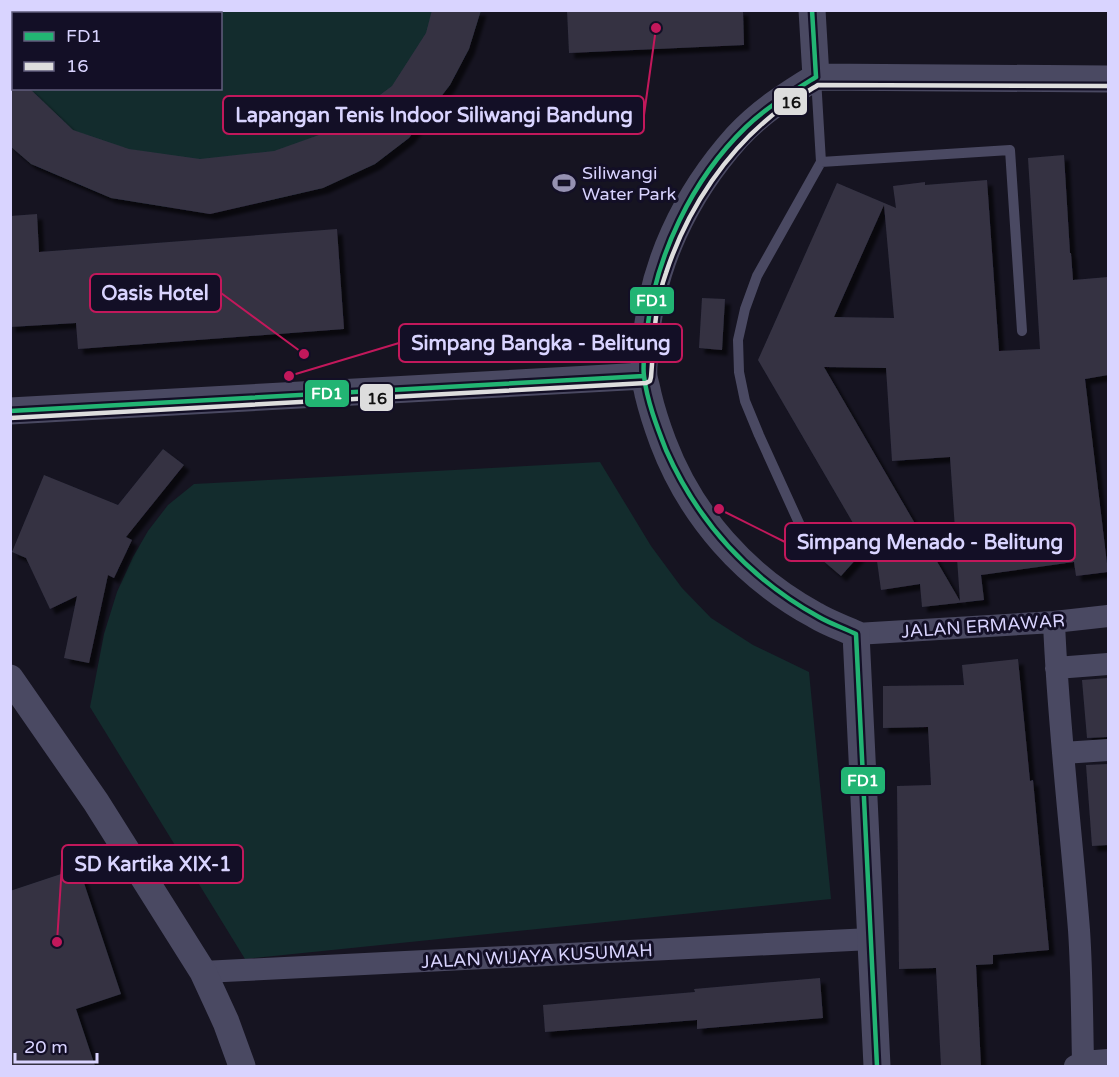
<svg xmlns="http://www.w3.org/2000/svg" width="1119" height="1077" font-family="'Varela Round',sans-serif">
	<style>
		.green { fill: #132c2d; fill-rule: evenodd }
		.building { fill: #343243; fill-rule: evenodd; filter: url(#shadow) }
		.lines { fill: none; stroke-linecap: round; stroke-linejoin: round }
		.service { stroke: #4a4962; stroke-width: 10 }
		.minor { stroke: #4a4962; stroke-width: 22 }
		.tertiary { stroke: #4a4962; stroke-width: 27 }
		.bus-1-casing { stroke: #130f26; stroke-width: 9 }
		.bus-2-casing { stroke: #130f26; stroke-width: 9 }
		.bus-1 { stroke: #22b473; stroke-width: 4.5 }
		.bus-2 { stroke: #ddd; stroke-width: 4.5 }
		.labels { text-anchor: middle; dominant-baseline: central; stroke-width: 6; stroke-linejoin: round; paint-order: stroke }
		.poi-label { font-size: 18px; fill: #d9d4ff; stroke: #130f26; text-anchor: start }
		.street-label { font-size: 18px; fill: #d9d4ff; stroke: #130f26 }
		.leader { fill: none; stroke: #c2185b; stroke-width: 2 }
		.callout-dot { fill: #c2185b; stroke: #130f26; stroke-width: 2 }
		.callout { fill: #130f26; stroke: #c2185b; stroke-width: 2 }
		.callout-label { font-size: 20px; text-anchor: middle; font-weight: bold; fill: #d9d4ff }
		.line-badge { stroke: #130f26; stroke-width: 2 }
		.badge-label { font-size: 16px; text-anchor: middle; font-weight: bold; fill: #fff }
		.pale-badge-label { font-size: 16px; text-anchor: middle; font-weight: bold; fill: #111 }
	</style>
	<defs>
		<filter id="shadow"><feDropShadow dx="5.5" dy="5.5" stdDeviation="1.5" flood-color="#0009"/></filter>
	</defs>
	<rect width="100%" height="100%" fill="#161421"/>
	<path class="green" d="M11,11H481L469,49L450,85L409,138L375,164L323,188L267,201L211,209L166,207L111,198L31,164L11,146ZM14,14H220V88H14Z
		M600,462L651,546L682,588L711,618L753,645L809,672L831,899L245,959L90,707L104,634L117,592L133,557L148,531L168,505L194,484Z"/>
	<path class="building" d="M432,10H481L469,49L450,85L409,138L375,164L323,188L210,214L111,198L31,164L10,146V88H29L73,130L129,149L200,159L274,151L333,130L392,86L426,33Z
		M567,10H743L744,45L569,53Z
		M1064,155L1070,253H1071L1073,280L1108,277V375L1085,379L1108,572L1076,576L1074,562L981,575L984,600L922,607L920,584L881,590L874,539L841,576L821,559L853,523L758,360L837,183L896,208L893,186L925,182V185L987,180L999,351L1040,349L1028,158ZM884,205L894,318L834,317ZM824,367L886,368L892,461L950,457L960,601Z
		M37,214L39,252L337,229L344,329L78,349L76,323L10,327V216Z
		M702,298L725,299L722,350L699,348Z
		M163,449L184,465L126,537L132,540L114,578L108,575L89,663L64,658L77,596L50,609L26,558L12,552L44,475L118,505Z
		M1018,659L1030,781L1033,780L1049,950L993,955V964L976,965L981,1066H941L936,968L899,969L897,786L931,785L928,727L883,728V686L964,685L962,665Z
		M1108,678V737L1087,738L1082,680Z
		M1108,764V845L1092,846L1086,765Z
		M79,868L121,994L76,1009L95,1066H10V891Z
		M820,978L823,1018L697,1029V1020L545,1032L543,1005L695,992L694,989Z"/>
	<g class="lines">
		<path class="service" d="M821,162L1010,150L1022,331
			M804,534L759,435L745,401L739,372L738,340L745,309L757,276L821,162L816,78"/>
		<path class="minor" d="M1054,622C1058,725 1071,827 1079,930C1082,974 1082,1018 1083,1062
			M856,634L1054,622L1108,616
			M1056,668L1108,664
			M1063,753L1108,750
			M203,972L871,939
			M1075,1066L1083,1062L1108,1060"/>
		<path class="tertiary" d="M812,10L816,77
			M816,77C788,94 760,112 737,137C686,194 650,267 646,345C645,355 643,366 644,377C645,382 647,388 648,394C652,411 657,426 663,442C691,516 745,577 815,615C828,623 843,628 856,634L877,1066
			M816,77L1108,79
			M10,411L644,376
			M10,678L96,802L203,972L226,1022L242,1066"/>
		<g class="bus-1-casing">
			<path id="bus-1" d="M812,10L816,77
				M816,77C792,92 767,107 746,127C692,179 655,257 647,331C646,346 642,362 644,376C647,401 657,427 666,450C698,522 750,579 819,617C831,624 844,628 856,634L877,1066
				M10,411L644,376"/>
		</g>
		<g class="bus-2-casing">
			<path id="bus-2" d="M10,418L646,383L650,381L651,377C654,342 654,306 666,273C687,209 728,147 783,107C794,99 807,92 818,85L1108,86"/>
		</g>
		<use href="#bus-1" class="bus-1"/>
		<use href="#bus-2" class="bus-2"/>
	</g>
	<defs>
		<g id="stadium-bare" transform="scale(1.8)"><path d="M0-5a6.5 5 0 1 0 0 10a6.5 5 0 1 0 0-10ZM-3.5-1.8h7v3.6h-7Z" fill="#9591b1" stroke="#130f26" stroke-width="2.5" paint-order="stroke"/></g>
	</defs>
	<g fill-rule="evenodd">
		<use href="#stadium-bare" x="564" y="183"/>
	</g>
	<g class="labels">
		<g class="poi-label">
			<text x="582" y="173">Siliwangi<tspan x="582" dy="21">Water Park</tspan></text>
		</g>
		<g class="street-label">
			<text transform="translate(983 626) rotate(-4)">JALAN ERMAWAR</text>
			<text transform="translate(537 956) rotate(-3)">JALAN WIJAYA KUSUMAH</text>
		</g>
	</g>
	<path class="leader" d="M656 28L644 115M304 354L221 293M289 376L399 343M719 509L785 542M57 942L62 864"/>
	<g class="callout-dot">
		<circle cx="656" cy="28" r="6"/>
		<circle cx="304" cy="354" r="6"/>
		<circle cx="289" cy="376" r="6"/>
		<circle cx="719" cy="509" r="6"/>
		<circle cx="57" cy="942" r="6"/>
	</g>
	<g class="callout">
		<rect x="223" y="96" width="421" height="38" rx="6"/>
		<rect x="90" y="274" width="131" height="38" rx="6"/>
		<rect x="399" y="324" width="283" height="38" rx="6"/>
		<rect x="785" y="523" width="290" height="38" rx="6"/>
		<rect x="62" y="845" width="181" height="38" rx="6"/>
	</g>
	<g class="callout-label">
		<text x="434" y="122">Lapangan Tenis Indoor Siliwangi Bandung</text>
		<text x="155" y="300">Oasis Hotel</text>
		<text x="541" y="350">Simpang Bangka - Belitung</text>
		<text x="930" y="549">Simpang Menado - Belitung</text>
		<text x="153" y="871">SD Kartika XIX-1</text>
	</g>
	<g class="line-badge">
		<rect x="773" y="87" width="35" height="29" rx="6" fill="#ddd"/>
		<rect x="629" y="286" width="46" height="29" rx="6" fill="#22b473"/>
		<rect x="304" y="379" width="46" height="29" rx="6" fill="#22b473"/>
		<rect x="359" y="383" width="35" height="29" rx="6" fill="#ddd"/>
		<rect x="840" y="766" width="46" height="29" rx="6" fill="#22b473"/>
	</g>
	<g class="badge-label">
		<text x="652" y="306">FD1</text>
		<text x="327" y="399">FD1</text>
		<text x="863" y="786">FD1</text>
	</g>
	<g class="pale-badge-label">
		<text x="791" y="108">16</text>
		<text x="377" y="404">16</text>
	</g>
	<rect width="1119" height="1077" fill="none" stroke="#d9d4ff" stroke-width="24"/>
	<rect x="12" y="12" width="210" height="78" fill="#130f26" stroke="#625e7d" stroke-width="1.5"/>
	<rect x="24" y="32" width="30" height="9" fill="#22b473" stroke="#625e7d" stroke-width="1.5"/>
	<text x="66" y="42" font-size="18" fill="#d9d4ff">FD1</text>
	<rect x="24" y="62" width="30" height="9" fill="#dddddd" stroke="#625e7d" stroke-width="1.5"/>
	<text x="66" y="72" font-size="18" fill="#d9d4ff">16</text>
	<path d="M15 1053v9h82v-9" fill="none" stroke="#d9d4ff" stroke-width="3"/>
	<text x="24" y="1053" font-size="18" fill="#d9d4ff" stroke="#130f26" stroke-width="4.5" paint-order="stroke">20 m</text>
</svg>
